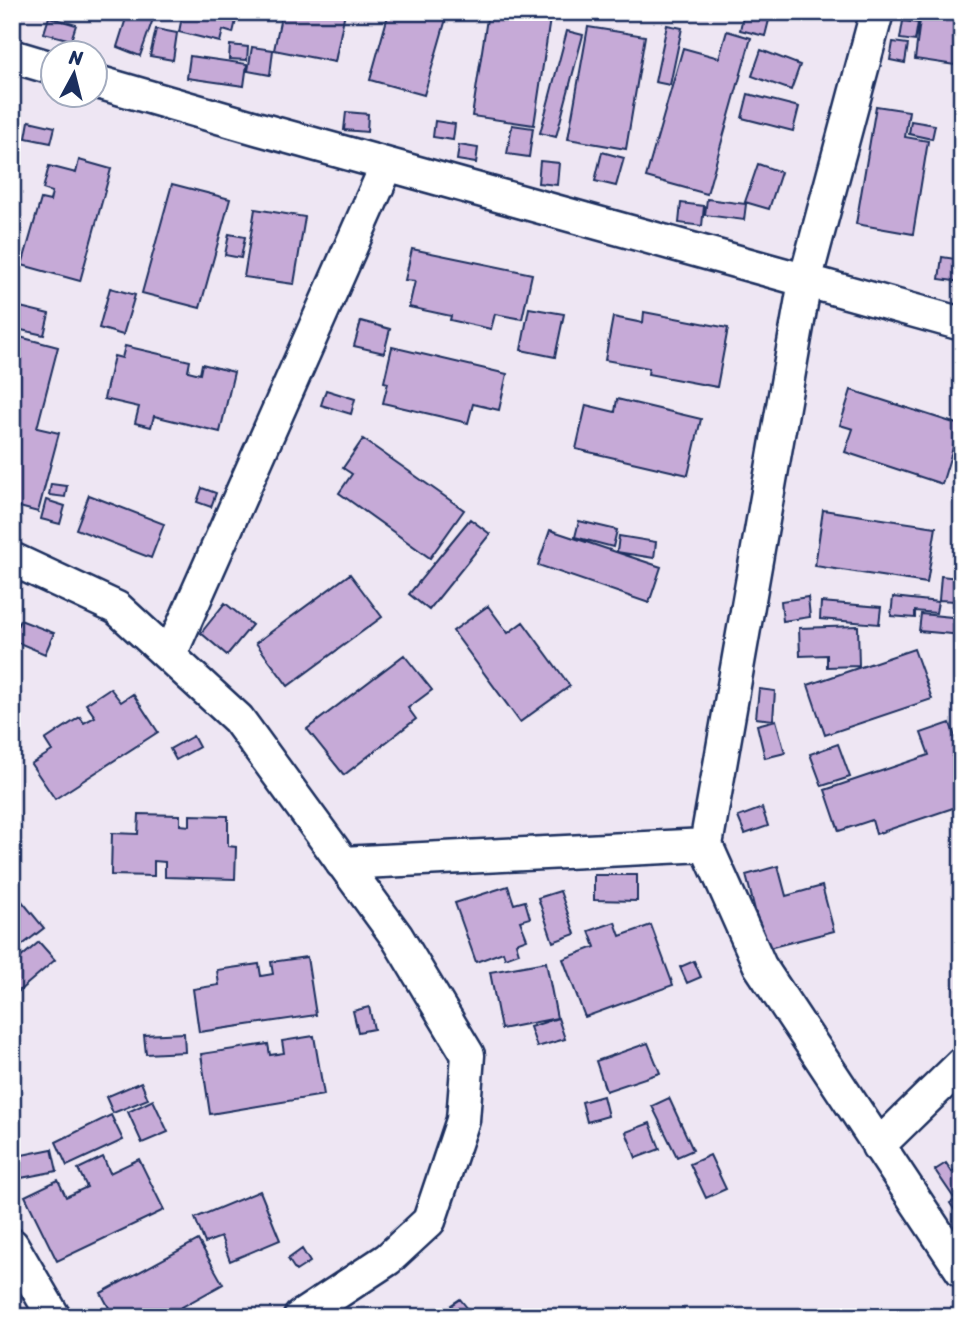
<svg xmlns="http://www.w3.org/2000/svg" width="974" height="1329" font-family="Sriracha,sans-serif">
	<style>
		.building { fill: #c6aad7; stroke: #1b2f5e; stroke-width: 2 }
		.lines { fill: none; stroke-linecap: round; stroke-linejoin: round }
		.minor-casing { stroke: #1b2f5e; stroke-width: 37 }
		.minor { stroke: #fff; stroke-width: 32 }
	</style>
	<rect width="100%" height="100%" fill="#eee6f3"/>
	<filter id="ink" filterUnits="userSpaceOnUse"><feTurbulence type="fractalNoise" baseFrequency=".0143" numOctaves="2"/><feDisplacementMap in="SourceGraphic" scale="14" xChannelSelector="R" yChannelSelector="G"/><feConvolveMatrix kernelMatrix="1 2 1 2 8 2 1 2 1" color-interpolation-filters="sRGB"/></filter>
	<g filter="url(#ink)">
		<path class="building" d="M128,12H143L154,16L140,56L117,47Z
			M183,12H238L233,33L223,30L220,42L179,32Z
			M282,12H345L335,62L274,50Z
			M389,12H448L424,95L370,80Z
			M488,12H551L534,125L472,116Z
			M744,12H771L765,36L740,30Z
			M921,12H962V66L915,59Z
			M49,17L76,25L71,40L44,33Z
			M903,21L918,23L915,41L900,39Z
			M667,25L682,28L670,85L655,82Z
			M588,27L645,36L626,149L568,139Z
			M156,29L177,33L173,60L150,56Z
			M567,31L583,35L556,137L540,133Z
			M727,31L751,38L707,194L646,177L683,48L719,58Z
			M893,42L908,44L905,63L890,60Z
			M230,45L248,47L247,60L229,59Z
			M252,47L273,50L270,75L248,71Z
			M761,50L800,65L791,90L752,76Z
			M190,56L247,64L244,86L187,78Z
			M748,94L799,107L793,131L742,118Z
			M876,106L909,111L905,137L928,141L913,234L856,224Z
			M346,112L368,114L367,132L344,130Z
			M29,121L55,127L51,143L26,138Z
			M435,121L455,124L453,140L433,137Z
			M911,121L935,125L932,139L909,134Z
			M512,125L533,128L529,157L507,154Z
			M459,145L478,148L476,163L457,160Z
			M602,152L624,158L616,186L595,181Z
			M79,160L111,169L80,281L22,265L41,199L50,201L52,192L43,189L49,166L76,173Z
			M540,161L559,163L557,185L538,183Z
			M758,164L781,172L769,209L745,202Z
			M172,184L230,199L200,308L142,293Z
			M707,199L746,204L744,220L705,215Z
			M681,203L704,206L702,226L679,223Z
			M255,209L305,217L294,284L244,277Z
			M229,234L245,237L241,258L225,255Z
			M412,249L532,274L522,319L495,314L491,329L450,320L451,316L409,307L415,281L405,280Z
			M942,257L962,260V282L939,279Z
			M110,288L135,295L123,335L99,328Z
			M12,305L49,314L44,335L12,328Z
			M529,308L564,314L555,357L521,350Z
			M644,312L728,328L717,387L648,374L649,368L605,360L613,317L643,323Z
			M361,321L390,329L384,353L354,346Z
			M12,335L58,347L37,428L59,433L38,512L12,505Z
			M125,346L190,361L188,371L200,374L202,364L234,372L220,432L154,416L151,427L135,423L139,407L104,399L114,356L122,358Z
			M392,347L507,374L499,410L473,404L468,423L383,403L388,383L384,382Z
			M326,390L355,399L351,414L321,405Z
			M851,390L960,425L942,484L845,452L853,429L840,425Z
			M617,399L701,419L688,475L576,449L586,405L615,412Z
			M363,439L464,510L430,558L339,493L352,474L343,468Z
			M51,484L67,486L65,497L49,495Z
			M202,488L216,493L211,507L197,502Z
			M89,495L164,524L151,558L76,529Z
			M46,500L65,506L60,524L41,519Z
			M823,510L936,527L927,583L815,566Z
			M470,519L490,534L429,610L409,594Z
			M579,521L617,530L613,547L575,537Z
			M550,530L661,567L649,603L538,565Z
			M619,536L656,542L654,558L617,552Z
			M350,574L382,617L288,686L256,643Z
			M941,576L958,578L955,601L939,600Z
			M808,597L810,617L783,621L781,601Z
			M893,597L938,602L936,613L915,611V618L891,616Z
			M821,602L881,607L879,624L820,619Z
			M225,603L252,625L227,655L201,633Z
			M488,606L508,633L523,622L570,686L520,722L453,631Z
			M921,614L962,618V635L919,631Z
			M20,620L54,633L45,654L12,640Z
			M858,626L859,666L827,667V655L800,656L799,628Z
			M914,649L932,699L825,735L808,685Z
			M404,655L432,690L408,708L416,719L344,775L307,729Z
			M110,688L121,702L133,694L158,732L55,799L31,764L52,751L45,740L80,717L84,723L95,717L86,704Z
			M759,689L775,691L773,720L756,718Z
			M776,720L785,753L765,758L757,725Z
			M950,723L962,757V805L876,834L872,820L839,831L825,790L929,755L921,733Z
			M193,736L199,747L176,760L170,749Z
			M838,744L850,777L822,786L810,754Z
			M762,808L768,826L745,834L738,817Z
			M139,814L180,815V825L190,826V815L228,816V846L236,847L235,879L165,877V862L154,861V876L111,875L112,833L138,834Z
			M778,866L786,896L822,886L834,931L765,949L746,875Z
			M594,875H637V901L594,900Z
			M508,886L514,904L525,901L530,918L520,921L527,939L516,943L519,953L505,958L503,952L476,962L455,903Z
			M12,889L44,928L12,953Z
			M560,891L575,934L553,942L538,898Z
			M615,922L620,936L651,925L673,985L585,1017L563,959L595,947L589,931Z
			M39,942L55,960L12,997V965Z
			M307,957L316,1015L199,1032L193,989L219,985L217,970L259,964L261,976L273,974L271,962Z
			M694,961L701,977L687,983L680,967Z
			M546,962L557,1018L501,1029L490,972Z
			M369,1007L374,1029L358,1032L353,1011Z
			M558,1018L565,1039L537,1047L530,1027Z
			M184,1033L185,1052L146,1054L144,1035Z
			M314,1036L324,1095L210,1114L201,1054L268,1044L270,1055L284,1053L282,1041Z
			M648,1043L660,1073L606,1091L596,1061Z
			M141,1082L148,1099L113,1113L106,1097Z
			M603,1096L608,1116L587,1122L582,1102Z
			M669,1098L693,1150L677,1157L652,1106Z
			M153,1100L168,1132L142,1143L128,1112Z
			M111,1115L123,1140L67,1166L56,1142Z
			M650,1123L660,1149L636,1158L626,1132Z
			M52,1149L57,1171L21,1178L17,1156Z
			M710,1155L726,1189L706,1198L690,1164Z
			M103,1157L110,1173L139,1159L164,1210L57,1261L25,1196L58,1180L66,1197L87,1187L78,1169Z
			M946,1163L952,1172L958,1168L962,1174V1192L954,1198L935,1170Z
			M260,1191L280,1240L230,1261L221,1237L205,1243L195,1218Z
			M962,1196V1220H961L950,1203Z
			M198,1240L223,1284L164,1317H114L101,1293Z
			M302,1249L310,1262L296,1271L288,1259Z
			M460,1299L468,1309L458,1316L451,1305Z"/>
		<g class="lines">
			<g class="minor-casing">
				<path id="minor" d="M877,12L805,281L706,845L760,966L962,1271
					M12,56L52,68
					M94,81L256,128L962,324
					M12,559L117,608L238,719L397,937L468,1055L463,1120L429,1221L388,1259L300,1317
					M170,655L387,165
					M342,863L706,845
					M878,1146L962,1064
					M12,1245L54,1317"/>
			</g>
			<use href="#minor" class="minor"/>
		</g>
	</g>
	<rect width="974" height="1329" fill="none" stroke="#fff" stroke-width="42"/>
	<rect x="21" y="21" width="932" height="1287" fill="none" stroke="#1b2f5e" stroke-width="2.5" filter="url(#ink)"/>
	<g transform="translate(74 74) rotate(7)"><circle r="33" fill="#ffffff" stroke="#a4acbf" stroke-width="2"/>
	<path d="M0-5L12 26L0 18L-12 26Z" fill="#1b2f5e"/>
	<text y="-10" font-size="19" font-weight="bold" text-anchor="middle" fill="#1b2f5e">N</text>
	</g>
</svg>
